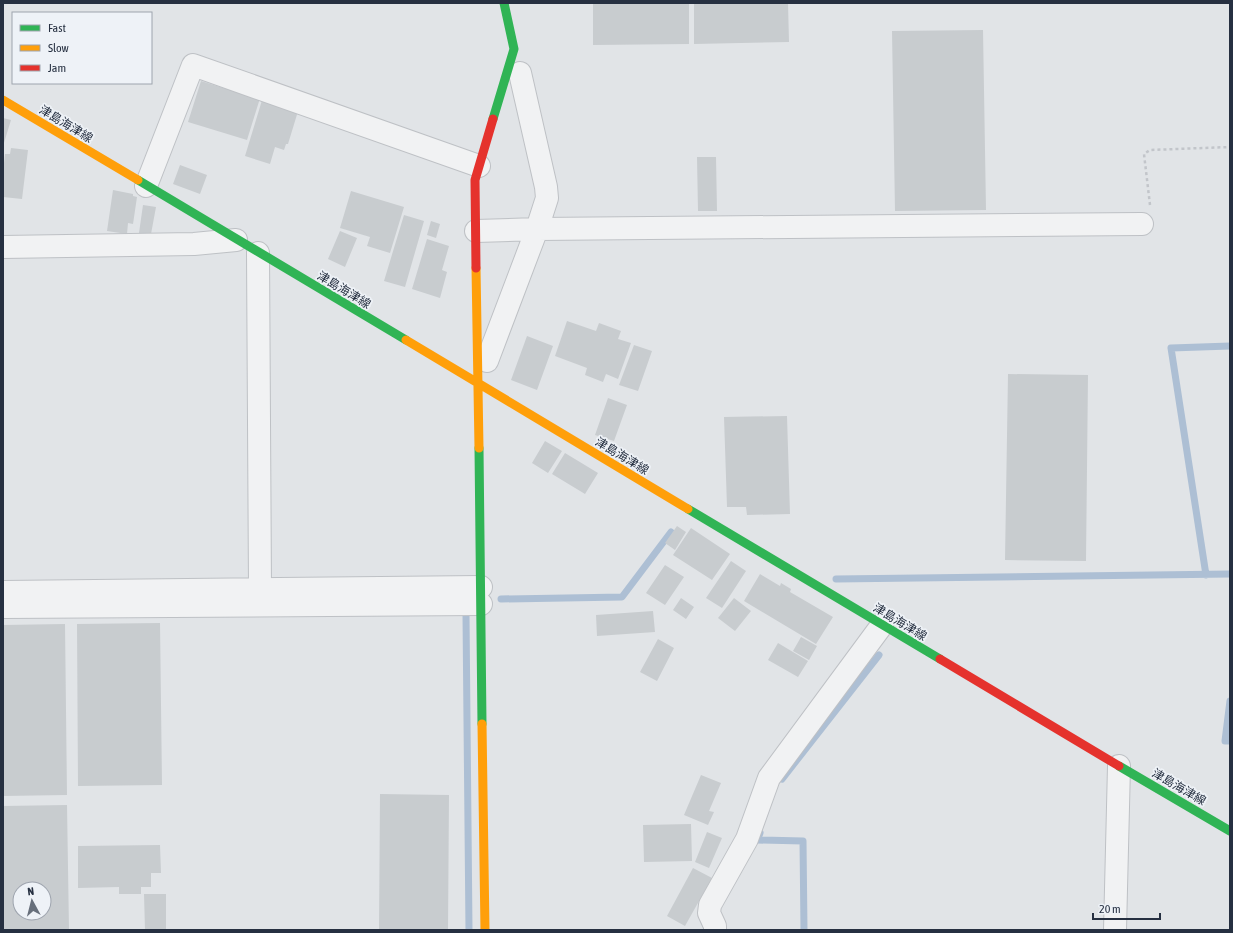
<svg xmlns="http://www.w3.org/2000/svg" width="1233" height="933" font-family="'Asap Condensed','Noto Sans JP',sans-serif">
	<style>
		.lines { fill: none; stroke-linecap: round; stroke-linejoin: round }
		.stream { stroke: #adbfd4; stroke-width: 7 }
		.building { fill: #c8cccf; fill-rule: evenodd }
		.street-casing { stroke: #bec1c5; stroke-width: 24 }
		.path { stroke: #c2c5ca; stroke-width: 2.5; stroke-dasharray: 3 3; stroke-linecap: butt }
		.street { stroke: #f1f2f3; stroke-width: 22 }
		.fast { stroke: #30b455; stroke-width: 9 }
		.slow { stroke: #ff9f0a; stroke-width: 9 }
		.jam { stroke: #e5322d; stroke-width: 9 }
		.labels { text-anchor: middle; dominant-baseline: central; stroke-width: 3.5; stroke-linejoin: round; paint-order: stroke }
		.street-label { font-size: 12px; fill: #263041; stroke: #eef2f7 }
	</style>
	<rect width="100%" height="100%" fill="#e1e4e7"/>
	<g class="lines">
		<path class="stream" d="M1206,575L1171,348L1230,346
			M836,579L1230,574
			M501,599L622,597L671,532
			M466,615L469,930
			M1230,741H1225L1230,701
			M782,779L879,655
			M760,833L757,840L803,841L804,930"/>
	</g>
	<path class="building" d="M593,3H689V44L593,45Z
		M694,3H788L789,42L694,44Z
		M983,30L986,210L895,211L892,31Z
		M201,81L239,93L261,95L247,140L188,122Z
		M263,97L299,108L288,144H286L284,150L275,147L270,164L245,156Z
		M3,118L11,120L3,146Z
		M11,148L28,150L22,199L3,197V172L5,154H10Z
		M697,157H716L717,211H698Z
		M180,165L207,175L200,194L173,184Z
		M113,190L133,194V196L137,197L133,224L128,223L127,234L107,231Z
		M351,191L404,207L390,253L367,246L370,237L340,228Z
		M143,205L156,207L151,234L139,233Z
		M404,215L424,221L405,287L384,281Z
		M431,221L440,224L436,238L427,235Z
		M340,231L357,238L345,267L328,259Z
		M427,239L449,246L442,270L447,272L440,298L412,289Z
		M567,321L596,331L599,323L621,331L618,339L631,343L618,379L606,374L603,382L585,375L587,368L555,356Z
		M527,336L553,346L537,390L511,380Z
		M634,345L652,351L638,391L619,385Z
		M1008,374L1088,375L1086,561L1005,560Z
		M608,398L627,405L614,441L595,435Z
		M787,416L790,514L747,515L746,507H727L724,417Z
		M545,441L562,451L548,473L532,463Z
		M565,453L598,473L585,494L552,474Z
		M677,526L686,532L675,550L665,543Z
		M691,528L730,554L712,580L673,555Z
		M731,561L746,571L722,608L706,598Z
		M665,565L684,577L665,605L646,593Z
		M760,574L780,586L781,583L791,589L790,592L833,617L816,644L744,601Z
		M681,598L694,607L686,619L673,610Z
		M734,598L751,611L735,631L718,618Z
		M653,611L655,632L597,636L596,615Z
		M160,623L162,785L78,786L77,624Z
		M65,624L67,795L3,796V625Z
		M801,637L817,646L809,660L793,651Z
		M658,639L674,648L657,681L640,672Z
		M778,643L808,661L798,677L768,660Z
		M701,775L721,783L709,811L714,812L708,825L684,815Z
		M380,794L449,795L448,930H379Z
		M67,805L69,930H3V806ZM20,889H44V913H20Z
		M691,824L692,861L644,862L643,825Z
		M707,832L722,838L709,868L695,862Z
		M160,845L161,873H151V887H141V894H119V887L78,888V846Z
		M693,868L712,878L685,926L667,916Z
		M144,894H166V930H145Z"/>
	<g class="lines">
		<g class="street-casing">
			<path id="street" d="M146,186L193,65L479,166
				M476,231L537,229L1142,224
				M3,247L194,244L236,240
				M258,253L260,589
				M487,361L537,229L547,198L546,187L520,73
				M3,592L481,587
				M3,607L481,604
				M715,930V926L709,913L710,905L747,839L769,778L882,625
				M1115,930L1119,766"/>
		</g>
		<path class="path" d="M1150,205L1144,154L1150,150L1230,147"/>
		<use href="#street" class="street"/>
		<path class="fast" d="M493,119L514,49L504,3
			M138,180L406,340
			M479,448L482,724
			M688,509L940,659
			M1119,766L1230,831"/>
		<path class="slow" d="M3,100L138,180
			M476,268L479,448
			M406,340L688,509
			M482,724L485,930"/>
		<path class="jam" d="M476,268L475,180L493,119
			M940,659L1119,766"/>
	</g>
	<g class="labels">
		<g class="street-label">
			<text transform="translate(66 124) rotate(31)">津島海津線</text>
			<text transform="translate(344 290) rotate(31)">津島海津線</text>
			<text transform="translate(622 456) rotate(31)">津島海津線</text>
			<text transform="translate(900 622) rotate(31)">津島海津線</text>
			<text transform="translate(1179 787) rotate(30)">津島海津線</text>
		</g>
	</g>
	<rect width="1233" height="933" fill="none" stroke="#263041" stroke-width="8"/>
	<rect x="12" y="12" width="140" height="72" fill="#eef2f7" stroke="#9ea4ae"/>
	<rect x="20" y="25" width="20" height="6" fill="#30b455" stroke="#9ea4ae"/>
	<text x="48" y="32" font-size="12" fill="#263041">Fast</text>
	<rect x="20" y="45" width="20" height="6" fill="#ff9f0a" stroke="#9ea4ae"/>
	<text x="48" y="52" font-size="12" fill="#263041">Slow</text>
	<rect x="20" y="65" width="20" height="6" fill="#e5322d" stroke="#9ea4ae"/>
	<text x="48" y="72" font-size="12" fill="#263041">Jam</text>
	<g transform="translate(32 901) rotate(353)"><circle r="19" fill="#eef2f7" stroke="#9ea4ae"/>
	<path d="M0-3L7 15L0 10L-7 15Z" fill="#676f7b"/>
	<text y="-6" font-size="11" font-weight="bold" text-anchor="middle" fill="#263041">N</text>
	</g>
	<path d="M1093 913v6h67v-6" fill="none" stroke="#263041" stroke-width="2"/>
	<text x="1099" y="913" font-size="12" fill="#263041" stroke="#eef2f7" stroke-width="3" paint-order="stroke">20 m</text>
</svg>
